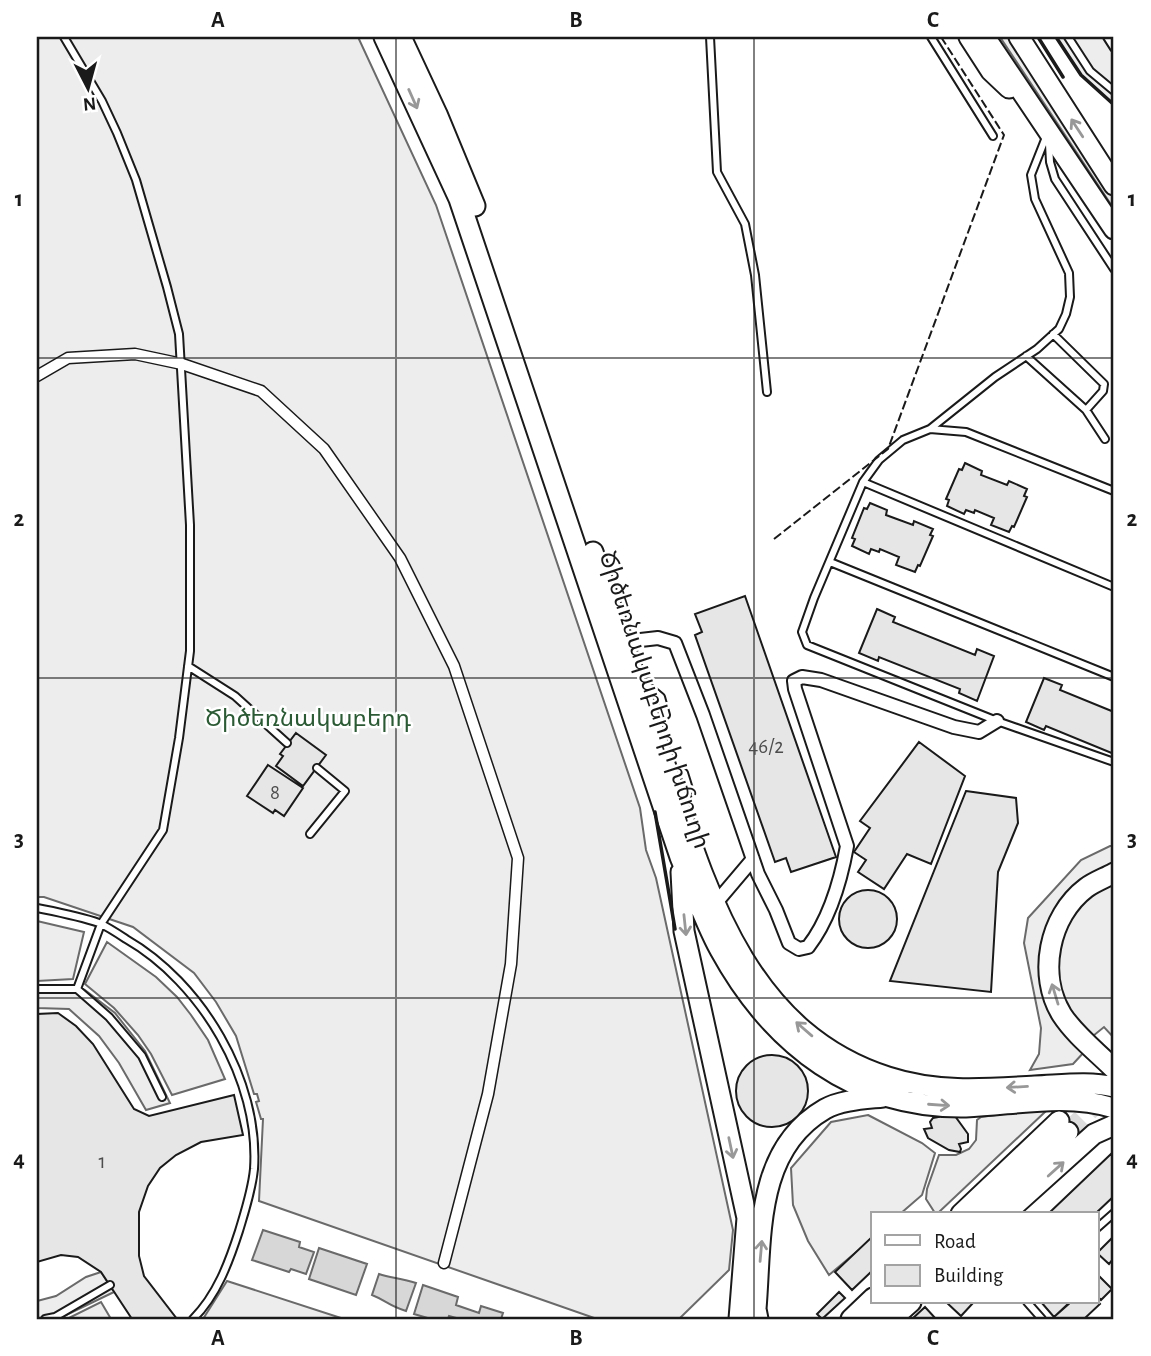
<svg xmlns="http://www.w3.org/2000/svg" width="1151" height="1356" font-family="'Alegreya Sans','Noto Sans Armenian',sans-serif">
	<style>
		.built { fill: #ededed; stroke: #6a6a6a; stroke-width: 2 }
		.water { fill: #d7d7d7; stroke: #6a6a6a; stroke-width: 2 }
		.building { fill: #e6e6e6; stroke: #1a1a1a; stroke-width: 2 }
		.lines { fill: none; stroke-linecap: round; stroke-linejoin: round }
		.primary-tunnel { stroke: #ddd; stroke-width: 19; stroke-dasharray: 19 10; stroke-linecap: butt }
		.service-casing { stroke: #1a1a1a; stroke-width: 10 }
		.pedestrian-casing { stroke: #1a1a1a; stroke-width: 13 }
		.minor-casing { stroke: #1a1a1a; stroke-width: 16 }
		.primary-casing { stroke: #1a1a1a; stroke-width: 23 }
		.service { stroke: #fff; stroke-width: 6 }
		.pedestrian { stroke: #fff; stroke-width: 10 }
		.minor { stroke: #fff; stroke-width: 12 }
		.primary { stroke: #fff; stroke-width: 19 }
		.fence { stroke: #1a1a1a; stroke-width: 2; stroke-dasharray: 9 3.5; stroke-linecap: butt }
		.wall { stroke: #1a1a1a; stroke-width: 3.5 }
		.oneway { stroke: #989898 }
		.grid { fill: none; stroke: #1a1a1a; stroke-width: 2; stroke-opacity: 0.55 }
		.labels { text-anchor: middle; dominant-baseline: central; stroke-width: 5; stroke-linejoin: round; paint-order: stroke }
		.number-label { font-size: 21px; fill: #4d4d4d }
		.street-label { font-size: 24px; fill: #1a1a1a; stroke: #fff }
		.park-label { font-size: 24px; fill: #2b5a34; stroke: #fff }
		.neatline { fill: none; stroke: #1a1a1a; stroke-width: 2.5 }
		.grid-label { font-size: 23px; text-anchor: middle; font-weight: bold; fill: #1a1a1a }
	</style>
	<rect width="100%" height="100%" fill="#fff"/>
	<path class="built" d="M37,37H358L436,205L640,808L646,850L656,878L733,1230L729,1270L679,1319H597L259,1201L263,1119H261L256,1102L259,1101L257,1094H254L236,1036L216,1002L194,973L133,927L44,897H37Z
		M1000,37H1009L1019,49L1114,192V209Z
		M1056,37H1114V102L1112,103L1081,75Z
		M1110,846H1114V865L1055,911L1041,943L1040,969L1050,1014L1063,1032L1085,1051L1073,1064L1030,1070L1039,1054L1041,1028L1024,943L1028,918L1081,860Z
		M1114,883V1038L1104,1027L1093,1036L1071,1013L1060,991L1056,960L1061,932L1076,909L1095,893Z
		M37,921L84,932L73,979L37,981Z
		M107,942L156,977L177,997L191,1015L208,1040L225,1079L172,1095L151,1054L138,1035L114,1008L85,984Z
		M73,985L85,990L115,1013L145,1051L170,1103L146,1110L119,1063L99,1036L69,1009L37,1008V986Z
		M1034,1110L1046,1111L938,1213H935L926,1199L927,1189L939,1155H956L969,1149L976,1140L977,1120L981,1117Z
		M868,1115L922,1143L935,1153L922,1195L900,1214H873V1238L829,1275L808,1241L793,1205L791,1168L831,1122Z
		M101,1272L114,1292L58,1319H37V1301L56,1296L86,1277Z
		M227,1281L344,1319H203Z
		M101,1302L111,1319H66H67Z"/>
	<path class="water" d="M263,1230L300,1242L299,1247L314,1252L306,1274L291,1269L289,1272L252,1260Z
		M319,1248L367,1264L356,1295L309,1279Z
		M379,1274C391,1278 401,1278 416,1283L406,1311C389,1306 385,1300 372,1295Z
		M423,1285L458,1297L456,1305L479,1313L481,1306L503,1313L501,1319H460L449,1316L448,1319H431L414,1314Z"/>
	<path class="building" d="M965,463L982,471L981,475L1007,485L1009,481L1027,489L1024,496L1027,497L1014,527L1012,526L1009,532L991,525L994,518L975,510L974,513L966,510L964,514L947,506L949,500L946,499L959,469L962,470Z
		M870,503L887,510L886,515L913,525L914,521L933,529L930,535L933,536L920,566L918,565L915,572L896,565L899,557L880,549L879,552L871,549L869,554L852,546L855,539L852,538L864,508L867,509Z
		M745,596L836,857L791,872L786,858L775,862L695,635L702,632L695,614Z
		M877,609L895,617L893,622L975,655L977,649L994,656L977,701L959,693L960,689L879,657L878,661L859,653Z
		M1044,678L1062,685L1060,690L1114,712V754L1046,726L1044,730L1026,722Z
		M296,733L326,755L303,786L276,766L283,756L280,754Z
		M919,742L965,776L931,864L907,854L884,889L858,872L866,860L854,852L870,828L860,821Z
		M268,765L303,788L284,816L275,810L273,813L247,796Z
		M966,791L1016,798L1018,823L998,872L991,992L890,981Z
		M839 919a29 29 0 1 1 58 0a29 29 0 1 1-58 0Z
		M58,1013L76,1026L93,1044L134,1109L149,1116L234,1095L243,1135L201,1142L176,1155L160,1168L148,1186L139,1212V1256L144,1276L177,1319H132L101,1272L78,1257L61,1255L37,1262V1014Z
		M736 1091a36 36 0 1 1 72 0a36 36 0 1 1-72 0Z
		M940,1111L952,1112L968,1134V1142L959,1144L961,1149L960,1152L949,1150L928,1138L924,1129L932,1128L930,1122L933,1118L939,1117Z
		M1112,1153L1114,1196L1095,1214H1048Z
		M873,1236V1270L852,1290L835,1272Z
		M1114,1236V1258L1109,1264L1097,1253Z
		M1097,1274L1112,1289L1101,1300L1097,1296Z
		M839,1292L845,1298L822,1319L817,1314Z
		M1097,1300L1100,1304L1084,1319H1057L1054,1317L1071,1302Z
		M946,1302H972L973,1303L961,1316Z
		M1041,1302H1068L1069,1303L1054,1317Z
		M925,1307L936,1319H912Z"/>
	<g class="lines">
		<path class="primary-tunnel" d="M1068,1132L1114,1086"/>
		<g class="service-casing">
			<path id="service" d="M64,37L102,101L117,133L136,180L167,287L179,334L190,525V651L179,738L163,830L101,924L77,989
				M710,37L717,172L745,224L755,275L767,392
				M931,37L993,136
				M1068,37L1090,71L1114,91
				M1107,37L1114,48
				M1046,137L1031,175L1035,199L1069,273L1070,297L1066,314L1059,329L1037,349L995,377L930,429L903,440L879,460L863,482L814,598L802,632L807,645L997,721L1114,762
				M1049,144L1050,162L1055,179L1114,269
				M1053,334L1104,384L1103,391L1086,410
				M1026,356L1086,410L1105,439
				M930,429L966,432L1114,491
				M863,482L1114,587
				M830,562L1114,677
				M188,666L235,696L287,743
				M643,682L661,697L666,715
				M684,773L689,789L685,805
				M310,834L345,791L317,768
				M37,908C57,912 79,916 99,923C108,927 117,933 126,939C201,982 260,1080 254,1169C252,1190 245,1211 239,1231C229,1262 217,1295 193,1319
				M37,989H77L109,1017L142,1056L162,1097
				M1097,1228L1114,1213
				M1027,1302L1042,1319
				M45,1319L55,1317L110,1285"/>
		</g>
		<g class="pedestrian-casing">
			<path id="pedestrian" d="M37,376L68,358L135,354L182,364L261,391L324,449L400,558L454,666L518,858L511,964L488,1094L444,1263"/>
		</g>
		<g class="minor-casing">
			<path id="minor" d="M623,642L658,638L675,643L703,715L758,874L776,910L789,943L799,949L808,947C829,920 841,879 847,846L795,689L794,681L802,677L821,680L954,727L979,732L997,721
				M720,898L753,859"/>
		</g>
		<g class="primary-casing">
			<path id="primary" d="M384,37L459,199L680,857C693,888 704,921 720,950C772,1045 855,1109 966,1107C1016,1105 1065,1093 1114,1108
				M401,37L437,114L475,206
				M969,37L991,71L1009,88
				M985,37L1114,229
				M1019,37L1114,185
				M593,552C616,621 639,689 663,758C705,885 744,1031 888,1077C937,1093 985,1089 1035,1086C1061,1085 1089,1081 1114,1087
				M681,872L684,931L747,1218L739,1319
				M1114,873C1105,878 1094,882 1086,888C1049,916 1037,975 1062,1015C1075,1035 1097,1052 1114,1069
				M961,1214L1059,1121
				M983,1214L1068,1132
				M1005,1214L1094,1134L1114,1125
				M758,1319L756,1309C762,1238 754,1150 825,1109C841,1100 865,1099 883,1097
				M851,1319L873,1298
				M874,1319L892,1302
				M892,1319L911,1302"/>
		</g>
		<use href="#service" class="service"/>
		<use href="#pedestrian" class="pedestrian"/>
		<use href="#minor" class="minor"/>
		<use href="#primary" class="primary"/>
		<path class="fence" d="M1112,103L1114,102
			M774,539L888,449L1004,135L941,37"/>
		<path class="wall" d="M1038,37L1063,77
			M1056,37L1081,75L1112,103
			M655,812L675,929"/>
	</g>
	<defs><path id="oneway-shaft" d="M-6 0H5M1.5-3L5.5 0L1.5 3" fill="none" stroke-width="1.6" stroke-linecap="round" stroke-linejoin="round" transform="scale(1.75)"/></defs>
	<g class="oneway">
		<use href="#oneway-shaft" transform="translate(413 99) rotate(66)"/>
		<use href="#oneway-shaft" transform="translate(1077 128) rotate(-123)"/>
		<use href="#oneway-shaft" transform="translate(685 925) rotate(84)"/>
		<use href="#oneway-shaft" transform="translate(1055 994) rotate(-107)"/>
		<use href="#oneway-shaft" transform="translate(804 1029) rotate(-139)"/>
		<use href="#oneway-shaft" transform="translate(1017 1087) rotate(177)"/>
		<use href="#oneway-shaft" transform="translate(939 1105) rotate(4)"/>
		<use href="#oneway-shaft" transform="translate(731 1148) rotate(78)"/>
		<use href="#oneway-shaft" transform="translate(1056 1169) rotate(-42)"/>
		<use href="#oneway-shaft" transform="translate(761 1251) rotate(-85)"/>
	</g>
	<path class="grid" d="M396,37V1319M754,37V1319M37,358H1114M37,678H1114M37,998H1114"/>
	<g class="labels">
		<g class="number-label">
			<text x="766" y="746">46/2</text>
			<text x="275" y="792">8</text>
			<text x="102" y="1161">1</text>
		</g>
		<g class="street-label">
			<text transform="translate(654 700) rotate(72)">Ծիծեռնակաբերդի խճուղի</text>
		</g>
		<g class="park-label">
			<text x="308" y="719">Ծիծեռնակաբերդ</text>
		</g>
	</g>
	<rect width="1151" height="1356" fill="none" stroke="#ffffff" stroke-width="77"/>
	<rect x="871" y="1212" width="228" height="91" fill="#ffffff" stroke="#a3a3a3" stroke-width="2"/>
	<rect x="885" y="1235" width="35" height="10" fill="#ffffff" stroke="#a3a3a3" stroke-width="2"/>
	<text x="934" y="1248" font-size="21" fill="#1a1a1a">Road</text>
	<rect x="885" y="1265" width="35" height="21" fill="#e6e6e6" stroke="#a3a3a3" stroke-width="2"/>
	<text x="934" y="1282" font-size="21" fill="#1a1a1a">Building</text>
	<g transform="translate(88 88) rotate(174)" stroke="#ffffff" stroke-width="5" paint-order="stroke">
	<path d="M0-5L12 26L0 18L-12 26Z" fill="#1a1a1a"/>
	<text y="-10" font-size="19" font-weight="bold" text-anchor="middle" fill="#1a1a1a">N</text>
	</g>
	<rect x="38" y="38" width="1074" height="1280" class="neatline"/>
	<g class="grid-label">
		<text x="218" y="27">A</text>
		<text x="576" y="27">B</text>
		<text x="933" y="27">C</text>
		<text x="19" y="206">1</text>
		<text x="1132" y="206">1</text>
		<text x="19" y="526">2</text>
		<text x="1132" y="526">2</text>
		<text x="19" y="846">3</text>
		<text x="1132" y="846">3</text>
		<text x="19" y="1166">4</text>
		<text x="1132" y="1166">4</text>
		<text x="218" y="1345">A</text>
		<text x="576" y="1345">B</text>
		<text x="933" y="1345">C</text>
	</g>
</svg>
